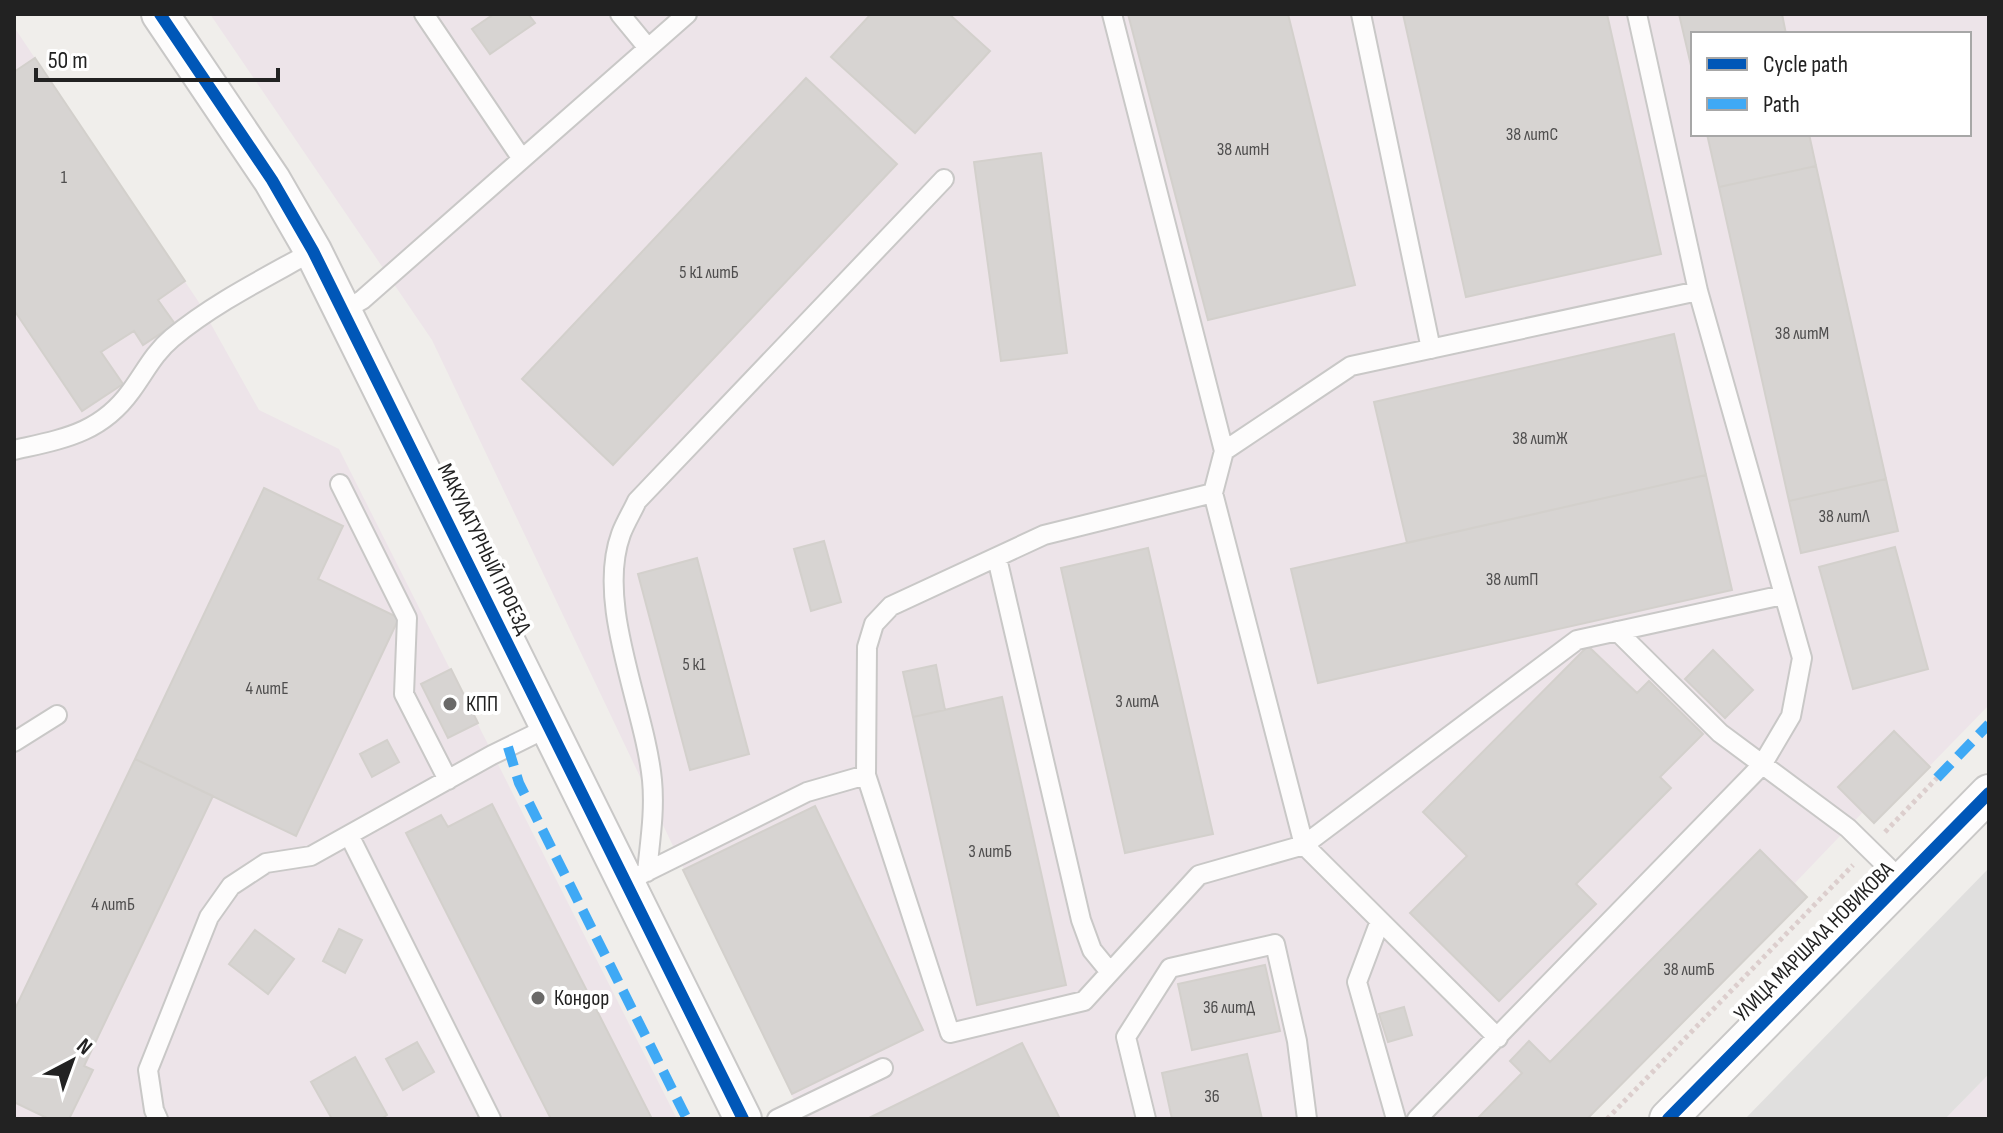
<svg xmlns="http://www.w3.org/2000/svg" width="2003" height="1133" font-family="'Sofia Sans Condensed',sans-serif">
	<style>
		.industrial { fill: #ede4e9; fill-rule: evenodd }
		.parking { fill: #e0dfde }
		.building { fill: #d7d4d2; stroke: #d3d0cc; stroke-width: 2 }
		.lines { fill: none; stroke-linecap: round; stroke-linejoin: round }
		.lane-casing { stroke: #c9c8c7; stroke-width: 22 }
		.street-casing { stroke: #c9c8c7; stroke-width: 40 }
		.path { stroke: #dccecd; stroke-width: 5; stroke-dasharray: 4 4; stroke-linecap: butt }
		.lane { stroke: #fdfcfc; stroke-width: 18 }
		.street { stroke: #fdfcfc; stroke-width: 36 }
		.quiet { stroke: #3fa9f5; stroke-width: 10; stroke-dasharray: 20 10; stroke-linecap: butt }
		.cycleway-casing { stroke: #fff; stroke-width: 17 }
		.cycleway { stroke: #0057b8; stroke-width: 12 }
		.poi-dot { fill: #6a6968; stroke: #fff; stroke-width: 3 }
		.labels { text-anchor: middle; dominant-baseline: central; stroke-width: 8; stroke-linejoin: round; paint-order: stroke }
		.number-label { font-size: 18px; fill: #4f4e4e }
		.street-label { font-size: 22px; fill: #222; stroke: #fff }
		.poi-label { font-size: 22px; fill: #222; stroke: #fff; text-anchor: start }
	</style>
	<rect width="100%" height="100%" fill="#f0eeeb"/>
	<path class="industrial" d="M210,14H1989V705L1874,823L1863,812L1795,883L1807,897L1587,1119H803L432,340ZM1693,34H1969V134H1693Z
		M14,27L198,301L259,410L339,449L677,1119H14Z
		M1989,1074V1119H1945Z"/>
	<path class="parking" d="M1989,868V1074L1945,1119H1745Z"/>
	<path class="building" d="M494,14H528L535,23L490,54L472,29Z
		M871,14H949L990,51L915,133L831,57Z
		M1128,14H1288L1355,285L1208,320Z
		M1403,14H1607L1661,254L1466,297Z
		M1679,14H1782L1786,34H1693V74Z
		M35,58L185,281L158,300L175,324L143,345L134,331L101,352L123,384L82,411L14,310V72Z
		M806,78L897,164L613,465L522,379Z
		M1707,134H1809L1816,166L1719,187Z
		M1041,153L1067,353L1001,361L974,162Z
		M1816,166L1886,479L1789,501L1719,187Z
		M1674,334L1706,475L1407,543L1374,402Z
		M1706,475L1732,590L1318,683L1291,569Z
		M1886,479L1898,531L1801,553L1789,501Z
		M264,488L343,526L318,579L399,618L296,836L135,759Z
		M824,541L841,602L811,611L794,549Z
		M1895,547L1928,669L1853,689L1819,567Z
		M1148,548L1213,834L1125,853L1061,568Z
		M697,558L749,754L690,770L638,574Z
		M1588,646L1637,693L1649,681L1703,734L1660,777L1671,788L1576,884L1596,904L1499,1001L1410,913L1467,856L1423,812Z
		M1713,650L1753,690L1725,718L1685,679Z
		M936,665L945,710L913,717L903,672Z
		M451,669L478,723L448,738L421,684Z
		M1002,697L1066,985L977,1005L913,717Z
		M1894,731L1930,767L1874,823L1838,787Z
		M387,740L399,762L372,777L360,754Z
		M135,759L213,796L84,1066L93,1070L69,1119H49L14,1102V1011Z
		M492,804L652,1119H551L406,833L441,815L448,827Z
		M815,806L923,1030L792,1094L683,870Z
		M1760,850L1807,897L1587,1119H1477L1522,1073L1510,1061L1529,1041L1550,1062Z
		M339,929L362,940L345,973L323,961Z
		M255,930L294,959L268,994L229,964Z
		M1265,965L1280,1031L1192,1050L1178,984Z
		M1404,1007L1412,1035L1388,1042L1379,1014Z
		M417,1042L434,1072L403,1090L386,1059Z
		M1022,1043L1060,1119H867L918,1094Z
		M1247,1054L1262,1119H1172L1162,1073Z
		M355,1057L387,1115L381,1119H332L311,1082Z"/>
	<g class="lines">
		<g class="lane-casing">
			<path id="lane" d="M424,14L522,159
				M620,14L648,48
				M1112,14L1224,451
				M1361,14L1431,349
				M1698,291L1351,366L1224,451L1213,493L1044,535L891,606L874,624L867,647L866,775L950,1033L1084,1001L1199,875L1304,845L1577,640L1783,595
				M344,310L362,300L687,14
				M14,450C62,439 100,434 131,391C145,372 154,353 172,338C214,303 265,278 313,251
				M340,484L407,618L404,694L448,780
				M1213,493L1304,845L1498,1038
				M997,558L1081,920L1092,950L1110,972
				M1617,631L1720,733L1848,828L1902,881
				M14,742L57,715
				M349,835L491,1119
				M647,872C650,841 655,811 652,780C645,707 595,605 621,534C625,523 632,512 637,501L944,179
				M638,876L807,792L866,775
				M1380,921L1357,982L1396,1119
				M158,1119L154,1110L148,1070L209,917L231,886L266,863L311,856L492,755L549,727
				M777,1119L883,1068
				M1146,1119L1126,1037L1170,968L1275,944L1297,1041L1307,1119
				M1417,1119L1762,765L1791,716L1802,658L1698,291L1637,14"/>
		</g>
		<g class="street-casing">
			<path id="street" d="M160,14L272,180L313,251L743,1119
				M1668,1119L1989,793"/>
		</g>
		<path class="path" d="M1885,832L1937,778
			M1607,1119L1853,865"/>
		<use href="#lane" class="lane"/>
		<use href="#street" class="street"/>
		<path class="quiet" d="M508,747L519,783L687,1119
			M1937,778L1989,724"/>
		<g class="cycleway-casing">
			<path id="cycleway" d="M160,14L272,180L313,251L743,1119
				M1668,1119L1989,793"/>
		</g>
		<use href="#cycleway" class="cycleway"/>
	</g>
	<g class="poi-dot">
		<circle cx="450" cy="704" r="8"/>
		<circle cx="538" cy="998" r="8"/>
	</g>
	<g class="labels">
		<g class="number-label">
			<text x="1532" y="134">38 литС</text>
			<text x="1243" y="149">38 литН</text>
			<text x="64" y="177">1</text>
			<text x="709" y="272">5 к1 литБ</text>
			<text x="1802" y="333">38 литМ</text>
			<text x="1540" y="438">38 литЖ</text>
			<text x="1844" y="516">38 литЛ</text>
			<text x="1512" y="579">38 литП</text>
			<text x="694" y="664">5 к1</text>
			<text x="267" y="688">4 литЕ</text>
			<text x="1137" y="701">3 литА</text>
			<text x="990" y="851">3 литБ</text>
			<text x="113" y="904">4 литБ</text>
			<text x="1689" y="969">38 литБ</text>
			<text x="1229" y="1007">36 литД</text>
			<text x="1212" y="1096">36</text>
		</g>
		<g class="street-label">
			<text transform="translate(484 549) rotate(64)">МАКУЛАТУРНЫЙ ПРОЕЗД</text>
			<text transform="translate(1814 942) rotate(-45)">УЛИЦА МАРШАЛА НОВИКОВА</text>
		</g>
		<g class="poi-label">
			<text x="466" y="704">КПП</text>
			<text x="554" y="998">Кондор</text>
		</g>
	</g>
	<rect width="2003" height="1133" fill="none" stroke="#222222" stroke-width="32"/>
	<rect x="1691" y="32" width="280" height="104" fill="#ffffff" stroke="#a7a7a7" stroke-width="2"/>
	<rect x="1707" y="58" width="40" height="12" fill="#0057b8" stroke="#a7a7a7" stroke-width="2"/>
	<text x="1763" y="72" font-size="24" fill="#222222">Cycle path</text>
	<rect x="1707" y="98" width="40" height="12" fill="#3fa9f5" stroke="#a7a7a7" stroke-width="2"/>
	<text x="1763" y="112" font-size="24" fill="#222222">Path</text>
	<g transform="translate(72 1061) rotate(41)" stroke="#ffffff" stroke-width="6" paint-order="stroke">
	<path d="M0-6L14 30L0 20L-14 30Z" fill="#222222"/>
	<text y="-12" font-size="22" font-weight="bold" text-anchor="middle" fill="#222222">N</text>
	</g>
	<path d="M36 68v12h242v-12" fill="none" stroke="#222222" stroke-width="4"/>
	<text x="48" y="68" font-size="24" fill="#222222" stroke="#ffffff" stroke-width="6" paint-order="stroke">50 m</text>
</svg>
